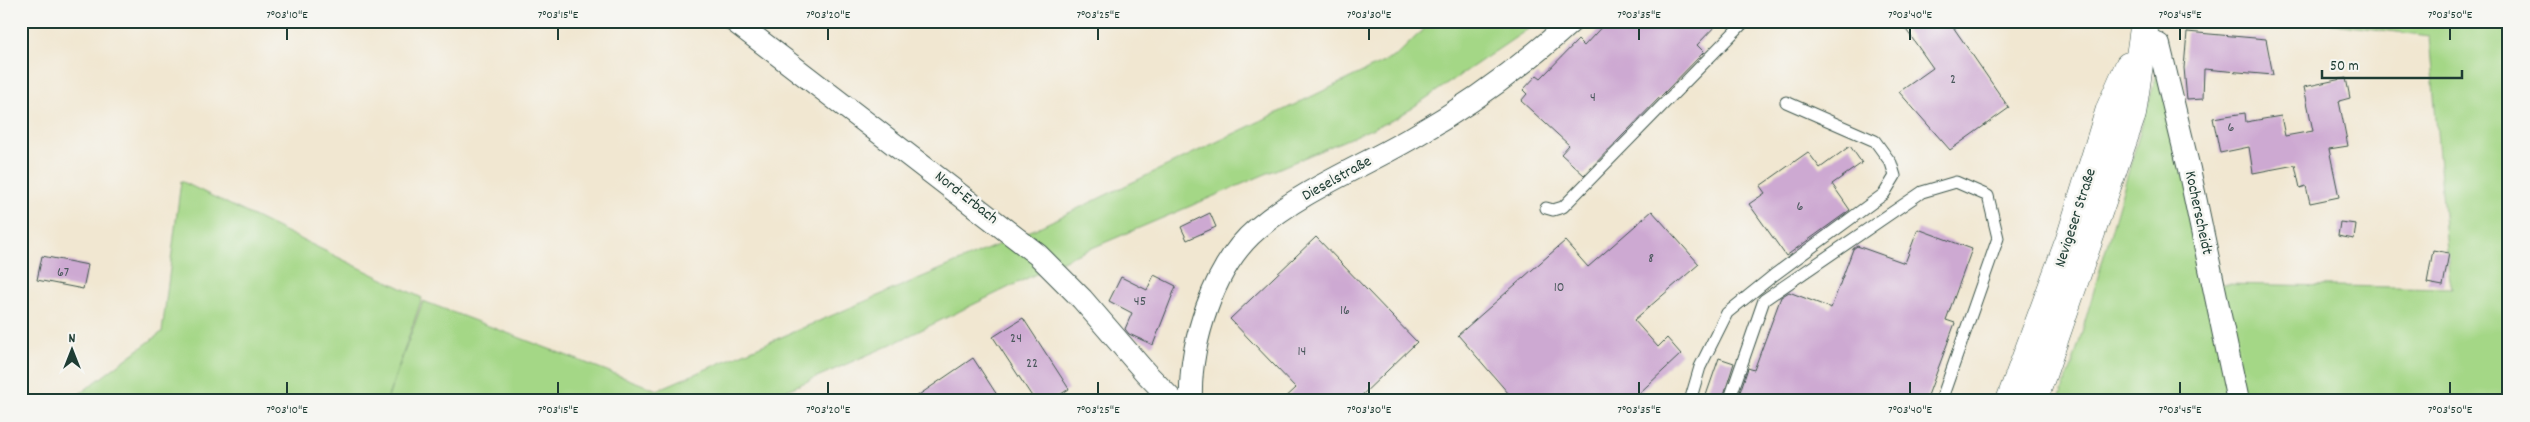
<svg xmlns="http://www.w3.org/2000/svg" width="2530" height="422" font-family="Dekko,sans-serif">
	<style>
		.green { fill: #a4d786; stroke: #628a5d }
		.building { fill: #cda9d2 }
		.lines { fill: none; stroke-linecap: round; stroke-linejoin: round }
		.service-casing { stroke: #3e564c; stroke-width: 13 }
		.minor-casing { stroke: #3e564c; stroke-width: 24 }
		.secondary-casing { stroke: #3e564c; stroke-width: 29 }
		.service { stroke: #fff; stroke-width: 11 }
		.minor { stroke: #fff; stroke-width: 22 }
		.secondary { stroke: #fff; stroke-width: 28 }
		.ticks { fill: none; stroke: #1f3d34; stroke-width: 2 }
		.labels { text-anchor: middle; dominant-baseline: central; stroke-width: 5; stroke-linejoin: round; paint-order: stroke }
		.number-label { font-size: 14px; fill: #4a585c }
		.street-label { font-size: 16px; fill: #1f3d34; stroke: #f6f6f2 }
		.neatline { fill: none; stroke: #1f3d34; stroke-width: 2 }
		.ticks-label { font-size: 12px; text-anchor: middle; fill: #1f3d34 }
	</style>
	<rect width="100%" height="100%" fill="#f6f6f2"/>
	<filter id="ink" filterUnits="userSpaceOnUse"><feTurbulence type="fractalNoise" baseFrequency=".02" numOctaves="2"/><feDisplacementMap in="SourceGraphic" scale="10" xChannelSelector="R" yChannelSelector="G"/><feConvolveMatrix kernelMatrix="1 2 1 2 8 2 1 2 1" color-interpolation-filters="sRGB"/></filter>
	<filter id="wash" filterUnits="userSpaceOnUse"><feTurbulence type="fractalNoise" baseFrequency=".0096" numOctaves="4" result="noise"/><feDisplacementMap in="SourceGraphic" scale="20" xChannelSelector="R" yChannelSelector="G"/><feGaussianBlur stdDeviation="1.12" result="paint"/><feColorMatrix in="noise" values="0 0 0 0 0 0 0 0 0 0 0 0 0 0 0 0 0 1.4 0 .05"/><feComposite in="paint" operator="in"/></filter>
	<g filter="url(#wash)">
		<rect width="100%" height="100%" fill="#f1e7d1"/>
		<path class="green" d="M1432,21H1540L1397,118L1071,257L888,346L762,401H70L162,332L181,181L422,298L387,400L423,301L657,390L1035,229L1396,56Z
			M2310,21H2509V401H2058L2072,366L2160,63L2221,284L2452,288L2449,275L2429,36Z"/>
		<g id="blocks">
			<path class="building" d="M1607,21H1720L1697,45L1704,52L1584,175L1561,154L1569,145L1521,101L1527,94L1523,90L1537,75L1541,78L1578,40L1584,46Z
				M1900,21H1949L2009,108L1950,150L1899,92L1933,68Z
				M2187,32L2266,39L2273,75L2204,69L2203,99L2187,100L2184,68Z
				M2346,78L2350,98L2339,101L2348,146L2329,149L2339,197L2310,203L2306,186L2300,188L2295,165L2253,173L2249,147L2220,153L2213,118L2245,113L2246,122L2281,116L2285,136L2313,131L2304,87Z
				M1850,146L1862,163L1832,184L1850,210L1786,256L1749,204L1765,193L1760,186L1808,152L1820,168Z
				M1652,211L1699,264L1634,320L1658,347L1667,338L1681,354L1631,401H1515L1458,335L1565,241L1588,267Z
				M1210,213L1216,227L1187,240L1181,227Z
				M2340,222L2356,224L2354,239L2338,236Z
				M1918,229L1972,249L1946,320L1955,323L1926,401H1737L1748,368L1754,370L1781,297L1789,292L1831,308L1853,249L1857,246L1905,263Z
				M1316,237L1417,342L1356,401H1282L1296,388L1230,319Z
				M2433,250L2449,253L2443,286L2427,283Z
				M42,256L88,265L83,289L37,280Z
				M1154,275L1176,286L1153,345L1129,334L1125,329L1132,313L1109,301L1121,277L1147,290Z
				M1023,318L1069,389L1050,401H1035L993,337Z
				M973,358L1001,401H910Z
				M1719,358L1734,363L1722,401H1704Z"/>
		</g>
	</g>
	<g filter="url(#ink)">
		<use href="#blocks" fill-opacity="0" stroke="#3e564c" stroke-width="1"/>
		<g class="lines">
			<g class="service-casing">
				<path id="service" d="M1546,208L1553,210L1563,207L1745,21
					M1690,401L1700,367L1727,313L1774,275L1884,194L1895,176L1891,163L1875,141L1786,102
					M1729,401L1764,300L1922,192L1956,182L1988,196L1998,238L1941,401"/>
			</g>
			<g class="minor-casing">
				<path id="minor" d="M734,21L1038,255L1082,299L1145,372L1173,401
					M2142,35L2159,45L2189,169L2238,401
					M1191,401C1189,345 1213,266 1257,229C1302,190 1362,167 1413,137C1469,105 1524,65 1572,21"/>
			</g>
			<g class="secondary-casing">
				<path id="secondary" d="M2010,401L2070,239L2110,109L2129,66
					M2033,401L2132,114L2145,21"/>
			</g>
			<use href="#service" class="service"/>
			<use href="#minor" class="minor"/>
			<use href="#secondary" class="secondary"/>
		</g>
	</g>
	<path class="ticks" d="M287,28V40M558,28V40M828,28V40M1098,28V40M1369,28V40M1639,28V40M1910,28V40M2180,28V40M2450,28V40M287,382V394M558,382V394M828,382V394M1098,382V394M1369,382V394M1639,382V394M1910,382V394M2180,382V394M2450,382V394"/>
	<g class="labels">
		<g class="number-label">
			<text x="1953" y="80">2</text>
			<text x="1593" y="98">4</text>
			<text x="2231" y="128">6</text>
			<text x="1800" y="207">6</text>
			<text x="1651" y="259">8</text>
			<text x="63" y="273">67</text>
			<text x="1559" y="288">10</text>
			<text x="1140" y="302">45</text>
			<text x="1345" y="311">16</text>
			<text x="1016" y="339">24</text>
			<text x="1302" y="352">14</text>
			<text x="1032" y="364">22</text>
		</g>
		<g class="street-label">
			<text transform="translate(1337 179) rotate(-29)">Dieselstraße</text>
			<text transform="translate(966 198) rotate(38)">Nord-Erbach</text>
			<text transform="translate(2198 213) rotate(78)">Kocherscheidt</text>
			<text transform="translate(2076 218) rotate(-72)">Nevigeser Straße</text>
		</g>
	</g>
	<rect width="2530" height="422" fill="none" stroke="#f6f6f2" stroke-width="55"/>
	<g transform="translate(72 350)" stroke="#f6f6f2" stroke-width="4" paint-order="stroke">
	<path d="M0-4L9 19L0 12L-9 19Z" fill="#1f3d34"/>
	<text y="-8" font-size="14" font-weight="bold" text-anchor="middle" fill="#1f3d34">N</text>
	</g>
	<path d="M2322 70v8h140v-8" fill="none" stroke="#1f3d34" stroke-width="2.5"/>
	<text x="2330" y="70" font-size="15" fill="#1f3d34" stroke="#f6f6f2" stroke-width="4" paint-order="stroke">50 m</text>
	<rect x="28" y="28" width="2474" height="366" class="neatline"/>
	<g class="ticks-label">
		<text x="287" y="18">7°03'10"E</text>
		<text x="558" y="18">7°03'15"E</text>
		<text x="828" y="18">7°03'20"E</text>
		<text x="1098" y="18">7°03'25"E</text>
		<text x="1369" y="18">7°03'30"E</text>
		<text x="1639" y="18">7°03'35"E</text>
		<text x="1910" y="18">7°03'40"E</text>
		<text x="2180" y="18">7°03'45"E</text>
		<text x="2450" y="18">7°03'50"E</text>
		<text x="287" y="413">7°03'10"E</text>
		<text x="558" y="413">7°03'15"E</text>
		<text x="828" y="413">7°03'20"E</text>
		<text x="1098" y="413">7°03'25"E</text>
		<text x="1369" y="413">7°03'30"E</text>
		<text x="1639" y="413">7°03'35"E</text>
		<text x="1910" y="413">7°03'40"E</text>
		<text x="2180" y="413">7°03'45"E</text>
		<text x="2450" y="413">7°03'50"E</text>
	</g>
</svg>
